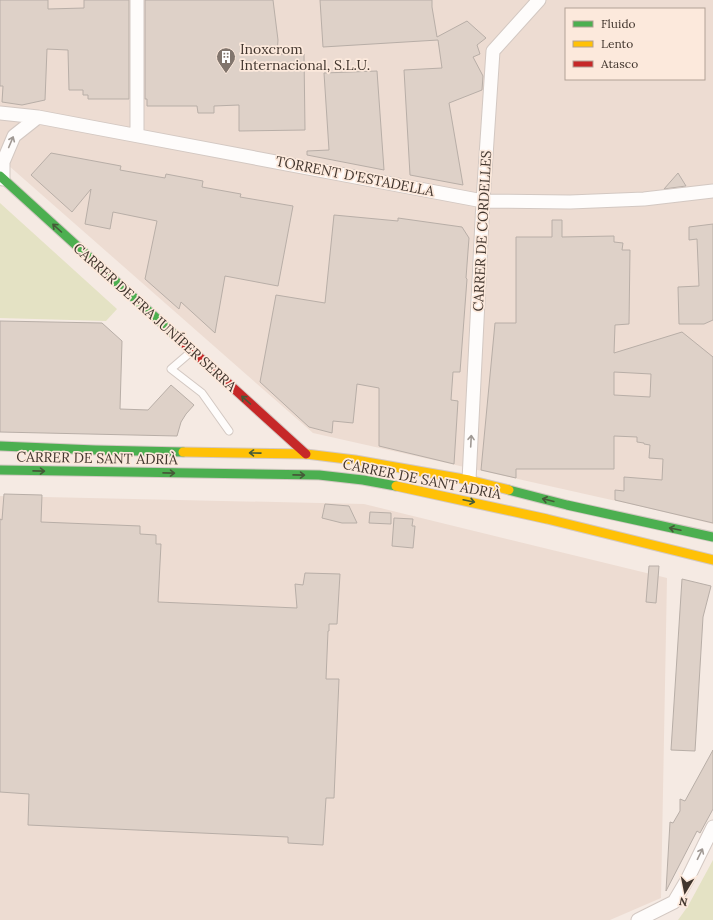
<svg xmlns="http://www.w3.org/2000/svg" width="713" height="920" font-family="Lora,serif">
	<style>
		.industrial { fill: #eddcd2; fill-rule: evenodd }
		.green { fill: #e4e2c4 }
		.building { fill: #ded1c8; stroke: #b8aea7; fill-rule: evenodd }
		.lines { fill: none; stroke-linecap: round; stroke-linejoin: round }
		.lane-casing { stroke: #d3c8c2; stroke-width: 9 }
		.street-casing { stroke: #d3c8c2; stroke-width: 15 }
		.fast-casing { stroke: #d3c8c2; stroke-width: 11 }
		.slow-casing { stroke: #d3c8c2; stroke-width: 11 }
		.jam-casing { stroke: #d3c8c2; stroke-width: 11 }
		.lane { stroke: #fefcfb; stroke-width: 7 }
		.street { stroke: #fefcfb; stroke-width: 13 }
		.fast { stroke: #4caf50; stroke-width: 9 }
		.slow { stroke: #ffc107; stroke-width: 9 }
		.jam { stroke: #c62828; stroke-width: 9 }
		.oneway { stroke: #a09994 }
		.oneway2 { stroke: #455a38 }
		.labels { text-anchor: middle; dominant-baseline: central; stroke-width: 3.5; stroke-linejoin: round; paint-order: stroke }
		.poi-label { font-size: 14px; fill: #42362e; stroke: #fce9dc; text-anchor: start }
		.street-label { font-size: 14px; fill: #42362e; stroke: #fce9dc }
	</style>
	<rect width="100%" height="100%" fill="#f5eae3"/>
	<path class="industrial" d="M0,0H713V524L643,507L313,433L0,158ZM566,9H704V79H566Z
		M0,496L364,504L667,578L661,898L610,920H0Z"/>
	<path class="green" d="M0,203L117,309L106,321L0,318Z
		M713,860V920H678L688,906Z"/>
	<path class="building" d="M0,0H48V9L84,8V0H129V99H88V95H83V90H69L68,50L47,49L45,100L22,105L2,102L3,86H0Z
		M145,0H273L278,40L277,54H304L305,130L239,131V105L214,106V113H198L197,106H147V99H145Z
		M320,0H432V7L437,37L467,21L486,38L477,45L480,54L473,57L483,76L482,90L449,103L463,185L410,175L404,70L442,68L438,40L323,47Z
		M377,71L384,170L307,155V151L329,150L324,73Z
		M51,153L121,166L120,170L165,178L166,174L203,181L202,187L241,194L240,197L293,206L278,286L225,276L215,333L181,302L179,309L145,279L157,221L113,212L110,229L85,224L91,189L72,212L31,175Z
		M678,173L686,186L664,189Z
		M334,215L398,221V218L462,227L469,238L466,278L467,279L460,372H453L451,400L458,401L454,464L379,446V388L357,384L353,423L333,421L332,433L309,427L260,382L276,295L325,303Z
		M552,220H562V237L614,236V242L623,243L622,250H630L629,324L615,325L614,353L682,332L713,357V523L615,500V490L624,491V477L662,480L663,459L649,458L650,445L644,444V443L637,442V437L614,436V469H516V478L481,470L495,323H516V237H552ZM614,372L651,374L650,397L614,395Z
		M713,224V320L704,324H679L678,287L699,286L697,239L689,240V227Z
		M0,321L102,323L122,341L120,409L148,410L171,385L194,405L186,414L181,422L177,436L0,432Z
		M4,494L42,495L41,522L140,526V534L156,535V544H161L158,602L297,608L295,584L303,585L305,573L340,574L337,624H329V631H328L326,679H339L334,798H326L323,845L288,843V837L28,825L29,794L0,792V519L2,520Z
		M325,504L349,506L357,523H342L322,518Z
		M370,512L391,513V524L369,523Z
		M394,518L413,519L412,526H415L413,548L392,546Z
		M649,566H659L656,603L646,602Z
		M682,579L711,586L703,617L695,751L671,750Z
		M713,750V809L700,833L697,831L666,891L670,822L673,823L680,811V799L685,801Z"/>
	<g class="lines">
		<g class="lane-casing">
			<path id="lane" d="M192,351L171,369L202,393L229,431"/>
		</g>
		<g class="street-casing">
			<path id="street" d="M137,0V135
				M0,113L38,117L483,201L570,202L644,199L713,191
				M3,179V162L14,136L38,117
				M469,480L483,201L493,51L539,0
				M638,920L674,902L687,880L713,827"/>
		</g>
		<g class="fast-casing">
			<path id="fast" d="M0,176L176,336
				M0,446L95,450L183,452
				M0,470L319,475L363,480L396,486
				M509,490L567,505L713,537"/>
		</g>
		<g class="slow-casing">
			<path id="slow" d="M183,452L306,454L355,460L469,480L509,490
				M396,486L547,519L713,560"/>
		</g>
		<g class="jam-casing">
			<path id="jam" d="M176,336L306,454"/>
		</g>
		<use href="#lane" class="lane"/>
		<use href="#street" class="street"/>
		<use href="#fast" class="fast"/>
		<use href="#slow" class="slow"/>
		<use href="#jam" class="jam"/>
	</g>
	<defs><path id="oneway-shaft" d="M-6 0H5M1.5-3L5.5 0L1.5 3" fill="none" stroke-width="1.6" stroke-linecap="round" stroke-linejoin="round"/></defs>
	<g class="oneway">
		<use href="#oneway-shaft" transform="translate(11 142) rotate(-67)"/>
		<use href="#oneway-shaft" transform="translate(471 441) rotate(-87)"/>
		<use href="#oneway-shaft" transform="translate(700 854) rotate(-64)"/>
	</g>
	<g class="oneway2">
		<use href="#oneway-shaft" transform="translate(57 228) rotate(-138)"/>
		<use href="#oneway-shaft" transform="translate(246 400) rotate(-138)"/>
		<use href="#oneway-shaft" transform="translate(255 453) rotate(-179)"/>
		<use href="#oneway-shaft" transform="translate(39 471) rotate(1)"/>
		<use href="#oneway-shaft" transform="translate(169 473) rotate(1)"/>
		<use href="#oneway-shaft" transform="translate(299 475) rotate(1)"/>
		<use href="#oneway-shaft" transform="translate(548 500) rotate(-166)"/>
		<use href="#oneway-shaft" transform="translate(469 501) rotate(12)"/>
		<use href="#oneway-shaft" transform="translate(675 529) rotate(-168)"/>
	</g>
	<defs>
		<g id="building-pin" transform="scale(1)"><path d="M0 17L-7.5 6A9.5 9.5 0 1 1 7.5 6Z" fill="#81756d" stroke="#fce9dc"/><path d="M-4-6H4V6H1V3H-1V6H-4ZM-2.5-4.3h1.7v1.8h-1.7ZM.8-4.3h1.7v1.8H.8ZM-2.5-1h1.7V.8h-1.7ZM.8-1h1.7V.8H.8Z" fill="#fff"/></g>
	</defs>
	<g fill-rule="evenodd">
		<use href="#building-pin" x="226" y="57"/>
	</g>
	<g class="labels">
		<g class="poi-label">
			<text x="240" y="49">Inoxcrom<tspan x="240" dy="16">Internacional, S.L.U.</tspan></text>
		</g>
		<g class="street-label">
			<text transform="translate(355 176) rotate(11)">TORRENT D'ESTADELLA</text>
			<text transform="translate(482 231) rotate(-87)">CARRER DE CORDELLES</text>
			<text transform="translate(155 317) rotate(42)">CARRER DE FRA JUNÍPER SERRA</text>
			<text transform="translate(97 458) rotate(1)">CARRER DE SANT ADRIÀ</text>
			<text transform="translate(422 479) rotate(11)">CARRER DE SANT ADRIÀ</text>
		</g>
	</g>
	<rect x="565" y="8" width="140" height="72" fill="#fce9dc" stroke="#b2a196"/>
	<rect x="573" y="21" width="20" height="6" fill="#4caf50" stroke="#b2a196"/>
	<text x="601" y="28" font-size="12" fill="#42362e">Fluido</text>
	<rect x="573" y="41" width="20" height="6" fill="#ffc107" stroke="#b2a196"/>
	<text x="601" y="48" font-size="12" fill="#42362e">Lento</text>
	<rect x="573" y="61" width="20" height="6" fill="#c62828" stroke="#b2a196"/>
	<text x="601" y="68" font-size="12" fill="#42362e">Atasco</text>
	<g transform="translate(685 892) rotate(190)" stroke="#fce9dc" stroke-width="3" paint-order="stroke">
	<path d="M0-3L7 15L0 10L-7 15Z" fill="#42362e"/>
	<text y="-6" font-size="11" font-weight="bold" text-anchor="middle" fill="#42362e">N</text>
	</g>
</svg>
